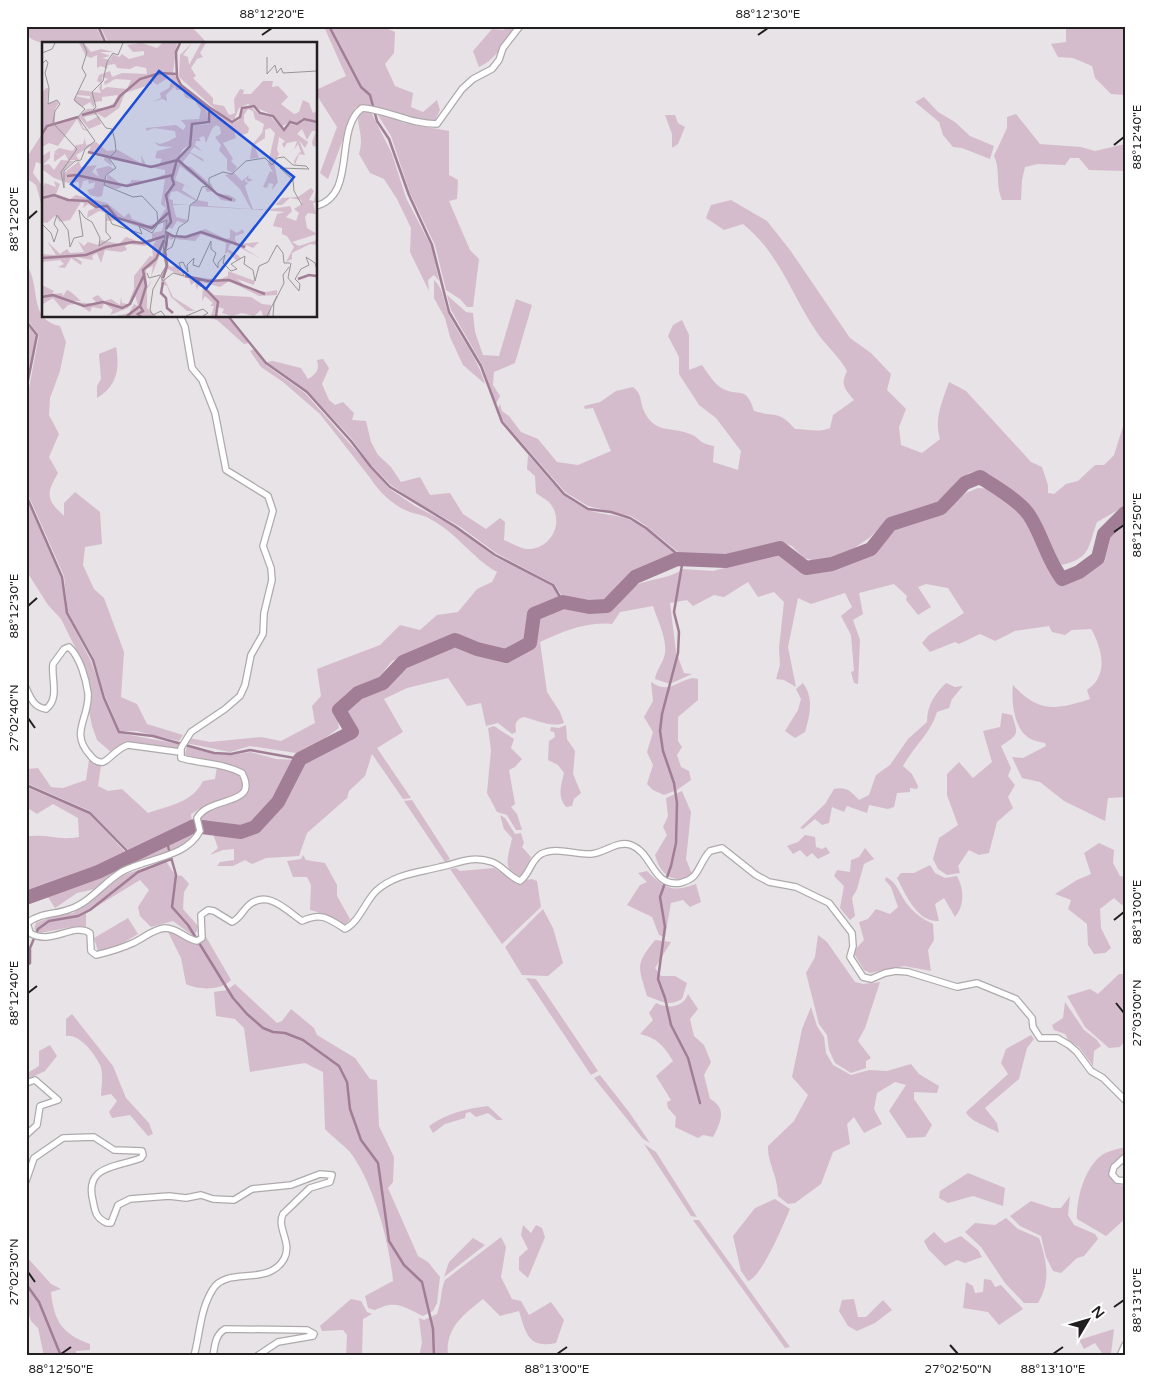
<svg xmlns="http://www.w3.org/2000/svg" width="1151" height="1382" font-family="'Varela Round',sans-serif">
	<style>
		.green { fill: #d5bccc }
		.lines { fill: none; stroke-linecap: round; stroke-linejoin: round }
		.stream { stroke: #a17e95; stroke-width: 2.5 }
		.river { stroke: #a17e95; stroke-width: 14 }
		.minor-casing { stroke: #aeaaac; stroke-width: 8 }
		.minor { stroke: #fff; stroke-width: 5.5 }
		.ticks { fill: none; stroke: #211f20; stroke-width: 2 }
		.inset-river { fill: none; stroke: #a17e95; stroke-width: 2.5 }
		.inset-road { fill: none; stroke: #989597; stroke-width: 1 }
		.view { fill: #1d4ed8; fill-opacity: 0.15; stroke: #1d4ed8; stroke-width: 2.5 }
		.inset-edge { fill: none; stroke: #211f20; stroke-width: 2.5 }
		.neatline { fill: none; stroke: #211f20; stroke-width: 2 }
		.ticks-label { font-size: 12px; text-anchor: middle; fill: #211f20 }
	</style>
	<rect width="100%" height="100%" fill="#e7e3e6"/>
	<path class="green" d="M26,26H96L104,44C87,44 42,49 29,37C25,34 26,30 26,26Z
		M100,26H191L208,44H109Z
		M329,26H382L395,32L394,53L385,64L395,86L413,93L411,107L423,112L437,100L440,110L435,120C408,122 381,100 355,108L328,179L320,173L337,127L316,94V90L346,76L325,29Z
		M507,26H517C505,41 497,59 479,67L473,51L492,29L504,30Z
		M1066,26H1125V95L1111,94L1095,78L1092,66L1073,58L1058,57L1051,44L1066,42Z
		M924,97L938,112L955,122L970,136L994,146L990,159L962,148L953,147L943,135L939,122L915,102Z
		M362,112H371L392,154L406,198L432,248L439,281L434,275L428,280L429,291L410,252L411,228L397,199L384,179L370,173L359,154C364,136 358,132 358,115Z
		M376,112L404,123L449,131V175L458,180L457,199L449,201L470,250L479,259L473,307H467L460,299L446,290L435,245L410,193L391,136Z
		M1016,114L1040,144L1081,147L1095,151L1125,144V171L1089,170L1079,158H1070L1065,165L1038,164L1025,167L1022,180L1021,200H1002C995,183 1001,171 994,156L1007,128V117Z
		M665,115H675L678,123L685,127L678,144L672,148V134Z
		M42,134H44V165L36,162L33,173L44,188V214L36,185L26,178L27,157Z
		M731,200L767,221L790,250L850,338L871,353L891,374L887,390L906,409L899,427L901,445L922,453L940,439C934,419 942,402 949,382L966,391L1031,462L1042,467L1048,485V493L1054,494L1066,484L1078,481L1095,465H1104L1114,455L1125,420V506L1097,522C1088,545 1092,558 1062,565L1047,546L1029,508L989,474L979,471L969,473L932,507L890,518L869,538L847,553L831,559L816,561L804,558L792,546L780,542L725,559L683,556L645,525L631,516L588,506L565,492L503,421L498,408L500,404L502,411L509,416L521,432L538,439L557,462L578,465L611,451L593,408L585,409L584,406L600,402L616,391L633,387C642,393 640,403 644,411C655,435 672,426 690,434C701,438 697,443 714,446L713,462L738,470L741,451L716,418L699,405L679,374V357L668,336L673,325L682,320L689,335V370L702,365C707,372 713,382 720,387C738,399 746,383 754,411C775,418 778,409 795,429C808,429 818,433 830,428L833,415L854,400C845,389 840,385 847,371C839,356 826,346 816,331C791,294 780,254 743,224L724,230L706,218L711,205Z
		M26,264C42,286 27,319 60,326L66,342L60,371L50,398L49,415L59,434L49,457L58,473C46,494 46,499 64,516V503L75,492L100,512L102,544L85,547L83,565L94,589L104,598L124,652L121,697L137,704L147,724L183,735L179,741L136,731H120L105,696L93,657L68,613L64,576L26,490V404L39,335L26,318Z
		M434,280C445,290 443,303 449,315C461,339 478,358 485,384L463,365L450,337L445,318L434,298Z
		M447,295L466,312L473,313L475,332L483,355L499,356L516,299L532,305L515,363L494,372L493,385L500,396L496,404L483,366L451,310Z
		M201,316H226L249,343L244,344L217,320Z
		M26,323L36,336L26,387Z
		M116,347C120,369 117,386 97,398V386L101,379L99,354Z
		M254,349L267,366L305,393L390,489L415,506L457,528L495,557L553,586L560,600L532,611L527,637L504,652L453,636L392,661L376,681L345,695L336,711L339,728L306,752L296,753L250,746L230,752L186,743L189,738L210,742L261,737L281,741L315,723L312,706L321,696L317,669L380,645L400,625L420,630L437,615L458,612L477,589L492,582L497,572C472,558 456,532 430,519C422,514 413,514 405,510C392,504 378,491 371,479L320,414L283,382L261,367L250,351Z
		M323,359L329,368L322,384L329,400L335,405L343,402L354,413L352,420L366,421L371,442L378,455L391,467L401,482L420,477L430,495L450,493L463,514L486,529L500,518L505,522L504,540C512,543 522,550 530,549C553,547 565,520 549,502C545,499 540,496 536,493L535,476L527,469L528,455C547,475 562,498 587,509C599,515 615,514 628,519C648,526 664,545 680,558H675L634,576L605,602L592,604L564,599L554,584L496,553L459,526L414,501L391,485L371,465L352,439L307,391L267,362L273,361L301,368L308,379C316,374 320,370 317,360Z
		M978,488L993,489L1025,515L1041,555L1056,578L1064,583L1082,577L1105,561L1111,534L1125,520V797L1108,798L1105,821L1064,801L1040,782L1022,778L1012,757L1023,758L1046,746L1045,743C1040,742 1034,741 1029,738C1014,729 1011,701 1013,685C1039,713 1056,710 1090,699L1087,690C1091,687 1096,683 1098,678C1106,664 1099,642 1091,629L1072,630L1065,635L1052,632L1049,626L1015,631L995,641L980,634L959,644L955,642L930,652L922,643L929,635L964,613L948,588L926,584L918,587L931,607L918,615L906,600L907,596L894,584L859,593L863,614L853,620L860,640L858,684L854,683L851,672L854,671L851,635L841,616L852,607L845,593L811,604L798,598L788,647L796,687L784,680L776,679L780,665L779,648L784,602L774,592L758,597L748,582L724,597L714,595L693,606L687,600L670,603L676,652L684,673L692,674L670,684L655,679C656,670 664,662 665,653C667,638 657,619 653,606L620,612L612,624C587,621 561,632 540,642L547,692L560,712L564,723C551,728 537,720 524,717C515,720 515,724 516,732L512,734L498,723L486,726L481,703L467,706L448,678L407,688L384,699L403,732L377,748L411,798L403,799L372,754L365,776L349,791L347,798L307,833L299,856L266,858L252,864L245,860L233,866H217L220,862L234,860V849L223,850L210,855L218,848L213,834L203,831L202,828L241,834L256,829L280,804L301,760L357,732L344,712L350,708L360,695L386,685L406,664L436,651L454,645L497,659H513L528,651L534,644L540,618C547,614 556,607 564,606C575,604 586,614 598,612C613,609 618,597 629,589C645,578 669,580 683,569L713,571L781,553L805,571L835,568L864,557L878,550L897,528L943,512L966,493Z
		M26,497L61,577L67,615L91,661L104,699L119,733L179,744L177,750C154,745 131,736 111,752L97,740L92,726L77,651L61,619L48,605L29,575L26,559Z
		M692,678L698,679V700L678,717V741L682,747L677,755L681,767L689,771L691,780L677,790L664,795L653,790L647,784L653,765L647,752L653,732L644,717L653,701L651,682C668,694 676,682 692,678Z
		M803,683C814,698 810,715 805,732L795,738L785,731L798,710L801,699L796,689Z
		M946,683L955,687L963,686L952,699L949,708L937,712C931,733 914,746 903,766L912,774L918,786L917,789L910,788V792L897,793L894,807L888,809L869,805L867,813L847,806L844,812L832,807L829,823L822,825L815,819L803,829L800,828L825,804L834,789C846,786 851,791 859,800L869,795L876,775L890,765L908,739L927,722C927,705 935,694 946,683Z
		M1002,713L1012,715C1019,736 1018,734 1001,746L1011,768L1008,776L1015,785L1008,797L1013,808L997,822L989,853L979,855L969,850L958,866L960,873L947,875L938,869L933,859L939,838L958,825L947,795V774L959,762L973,778L992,762L983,731L1000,727Z
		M566,725L567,739L575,751L573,774L581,793L574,799L572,806L566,807C557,796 561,786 564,773L558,765L548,760L549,741L555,737L554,732L550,731L551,727L559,728Z
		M494,726L514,739L511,748L522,759L515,767L509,770L515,804L511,807L517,814L522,830H516L507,815L497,812L487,793L491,750L488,728Z
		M187,746L215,754L232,755L250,752L276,759L297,760C287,780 265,831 240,830C227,830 213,825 201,824L200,816L214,806L237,801L246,796C263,760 203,763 185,755Z
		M89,760L101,766L98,786L108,791L122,789L148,813C170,805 192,803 203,781L215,779L217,767C231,770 239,772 246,784L241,795L210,803L191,814L192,824L131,853L90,811L26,783V766L28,769L38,768L51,787L63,788L86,780Z
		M26,787L90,814L128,855L98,870L26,896V837C46,833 58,841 79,837L78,818L53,804L37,814L26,807Z
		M682,791L691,812L686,859L692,874L684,880C667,879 660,872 655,855L667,835L663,827L668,816L666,798Z
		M412,800L450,859L445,862L404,801Z
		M500,815L505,818L515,834L521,833L524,843L522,847L531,857L524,874L519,877C500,869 510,852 512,838L504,829Z
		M192,829L195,830L189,841L164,856L153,857L112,876L95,889L77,893L55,908L48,897L26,905V900L100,873Z
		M805,835L815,837L816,847L822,849L826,847L830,853L818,859L812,853L807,857L800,850L793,854L787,846L798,842Z
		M1099,843L1114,850L1113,863L1120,876L1125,877V904L1122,905L1114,898L1100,909L1101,928L1111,948L1105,953L1094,954L1088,945L1087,924L1068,909L1071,900L1055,894L1077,880L1091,874L1084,853Z
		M865,848L874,859L864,864L857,889L852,898L855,916L850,920L840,908L844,886L834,876L837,870L850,872L851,860L859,857Z
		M303,855L306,860L325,863L337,885V896L350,919L346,924C333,923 324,912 310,910L311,885L307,877H293L287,861L301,859Z
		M166,861L175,875L182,876L189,884L184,892L183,909L198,926L197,931L193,936L173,921L151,927L140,916L138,907L149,890L140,880L86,913V927L77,926L40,933L34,929L36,923L54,916L73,913L123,875Z
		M930,865L935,873L945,878L957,876C964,889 965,905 955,917L944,898L935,904L939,921C917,923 905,893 897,878L901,873H914Z
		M456,868L460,871L494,868L516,882L532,879L537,881L541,907L502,944L450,869Z
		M647,871C664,888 672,893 696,884L701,902L690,907L683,900L671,903L665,937L659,935L652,917L627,905L640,885L647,882L638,873Z
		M886,877C898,883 899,894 908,905C915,914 923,919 933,924L934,940L928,950L931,971L904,966L870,973L864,970L853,952L864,940L859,922L868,919L876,909L890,914L898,907L891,887L885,880Z
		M543,909L553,928L563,963L548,976L522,975L505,947Z
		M128,918L138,934L118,946L98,951L94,938Z
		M168,932H174L196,945L204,940L205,935L231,980C221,991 198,990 186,984L181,958Z
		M818,935L827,942L855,982L863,984L880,982L865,1028L858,1041L871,1058L866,1061V1068L851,1073L835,1063L829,1050L827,1035L819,1024L806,973L815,957Z
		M655,940L671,942L655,968L661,976H675L687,983L682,999C668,1007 661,1001 647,996C638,966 635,965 655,940Z
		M1119,974H1125V1041L1120,1047L1109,1048L1085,1027L1067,996L1090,989L1098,994Z
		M526,978L536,979L598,1071L591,1075Z
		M235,984L277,1023L282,1021L291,1009L314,1028L317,1035L355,1058L370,1079L377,1080L379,1126L394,1157L393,1182L388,1188L418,1256L428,1262L440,1277L437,1303L433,1311L423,1316C404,1307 396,1299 375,1310L368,1308L365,1296L393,1281C389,1241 375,1189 353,1156C346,1146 333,1138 325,1129L323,1072L305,1063L250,1072L244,1028L235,1019L216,1016L214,992L227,990Z
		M688,994L698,1009L690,1019L694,1036L704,1045L711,1062L704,1075L710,1099C728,1108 720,1124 713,1137L703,1135L698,1138L675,1127L676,1117L668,1108L667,1102L671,1100L656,1076L673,1061C664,1046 657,1038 640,1034L653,1020L649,1013L656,1003C668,1009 683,1008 688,994Z
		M1065,1002L1084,1030L1097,1040L1101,1046L1094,1051L1093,1066L1079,1047L1069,1041L1065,1034L1054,1030L1052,1025L1063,1018Z
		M811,1007L817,1026L824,1037L826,1053L833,1065L851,1075L869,1070L887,1071L911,1064L919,1074L939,1086L937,1093L914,1092V1099L932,1125L925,1137L907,1138L889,1111L906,1085L895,1082L877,1093L874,1109L882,1124L864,1133L854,1117L847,1124L850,1144L833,1152L821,1184L795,1203L788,1204L778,1196C778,1176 767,1162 768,1146L794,1121L808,1095L792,1077L802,1029Z
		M72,1014L113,1066L126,1098L149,1123L153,1134L148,1136L130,1115L112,1118L109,1112L117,1101L111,1094L101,1096C101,1088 104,1073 100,1065C94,1053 80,1034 66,1036V1019Z
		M1031,1035L1034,1039L1027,1048L1019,1079L985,1108L997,1123L999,1133C989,1127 969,1121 966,1112L1008,1074L1001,1063L1006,1049Z
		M50,1045L57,1056L45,1071L26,1080V1074L39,1066V1051Z
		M600,1075L629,1112L650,1143L643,1139L594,1078Z
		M488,1106L503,1120H497L488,1113L476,1117L470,1112L466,1113L465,1118L445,1124L433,1133L429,1126C448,1113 465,1109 488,1106Z
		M644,1144L656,1152L697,1217L691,1216Z
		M1125,1147L1123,1155L1110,1172C1113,1179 1116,1185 1125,1186V1219L1106,1236L1077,1219C1076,1199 1085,1167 1102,1155C1108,1151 1118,1149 1125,1147Z
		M968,1173L1005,1188L1003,1206L973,1196L948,1203L939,1198L940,1191Z
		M1070,1196L1068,1215L1074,1225L1095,1234L1098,1239L1084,1256L1077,1258L1061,1273L1053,1271L1046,1257L1041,1236L1020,1226L1010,1216L1031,1201L1052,1208H1061Z
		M775,1199L790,1209C784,1223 762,1277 748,1281L741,1271L733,1236L755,1208Z
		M1006,1218L1018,1229L1039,1238C1047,1261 1051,1282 1038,1303H1024L1005,1283L981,1247L965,1232L975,1223L995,1225Z
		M693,1220H699L790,1347L785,1348Z
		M523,1225L531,1233L536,1225L542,1228L545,1237L528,1278L519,1270V1257L528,1249L521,1235Z
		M934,1232L945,1243L961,1236L978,1250L982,1257L965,1263L957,1260L945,1266L928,1249L924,1241Z
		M501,1237L506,1247L501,1277L512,1299L521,1301L529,1315L551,1302L564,1320L556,1343C528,1349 526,1333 519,1311L500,1316L483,1299C463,1315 445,1328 448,1356H419L422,1343L419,1318L424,1320L437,1314C442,1301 440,1292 445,1280Z
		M473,1238L485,1245L444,1277L449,1262Z
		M26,1256L51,1284L61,1289L51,1292C54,1321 62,1334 90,1344V1350L76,1351V1356H44L38,1328L31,1321L26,1307Z
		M984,1279L991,1280L995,1287L1001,1285L1023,1309L999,1325L988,1312L963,1308L966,1282L973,1286L975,1293L983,1292Z
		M351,1299L361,1301L367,1312L372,1314L363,1319L362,1356H346L347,1335L343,1330L322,1331L320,1326Z
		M854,1299L858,1317H866L883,1300L892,1310L875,1323L857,1331L848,1326L839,1311L842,1300Z
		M1114,1329L1111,1354L1114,1356H1104L1095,1343L1084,1349L1079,1340Z"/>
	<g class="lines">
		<path class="stream" d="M98,26L106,44
			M329,26L361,87L370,95L377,121L389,139L409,195L432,245L449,312L481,366L502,422L564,494L588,509L611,512L630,518L646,528L683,559L674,612L679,632L678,653L662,714L660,731L663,751L674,783L677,803L676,843L671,866L660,897L665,927L658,979L665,998L671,1025L688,1058L700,1103
			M228,316L266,363L307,392L351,441L371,467L390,487L456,527L495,555L553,585L563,602
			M26,321L37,335L26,390
			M26,495L62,577L67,613L93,660L104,698L119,732L153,736L214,753L231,754L250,750L300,759
			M26,785L90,813L131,855
			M166,839L176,875L172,907L188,925L233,998L247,1014L263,1028L273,1032L285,1033L303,1040L339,1066L347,1082L350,1109L361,1140L378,1163L389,1241L404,1265L422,1282L433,1329L434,1356
			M26,966L30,963V948L38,929L49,921L78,916L90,910L138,872L171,859
			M26,1284L39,1302L61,1356"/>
		<path class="river" d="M26,898L98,872L194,826L241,832L255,827L278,802L300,759L352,732L339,710L358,693L383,683L403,662L455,640L477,649L506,656L530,643L534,614L563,602L589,607L607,606L635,577L677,559L726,561L780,548L806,568L832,564L871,549L891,524L941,508L965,483L980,477C994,486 1020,501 1029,515C1043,536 1046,558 1062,579L1079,572L1098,558L1104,534L1125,513"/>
		<g class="minor-casing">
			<path id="minor" d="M316,206C358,195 333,130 362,108C388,110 410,124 437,124L462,89L473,79L492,69L499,60L503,48L520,26
				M180,316L185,327L192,368L202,380L215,413L226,470L268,496L273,511L263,546L271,568L272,580L264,613L263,634L251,655L245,685L240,696L225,709L191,732L181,748V758C202,764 223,763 242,773C260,807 210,795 197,818L200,831C186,858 147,858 123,871C105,881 91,902 70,909C55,915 42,912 27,923L30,933C51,946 73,922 90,933L91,951L96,955C109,952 122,948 133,943C144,938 153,929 165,928C178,928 185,939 197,941L202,938L201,915L208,910L214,911L232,922C240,919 242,911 249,905C268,889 287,911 302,921C321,912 328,918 345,929C359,922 365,902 376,891C395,874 417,873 440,867C459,863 472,855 492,862C503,866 509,877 520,881C530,874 530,861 541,854C556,846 575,855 591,854C605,853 617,840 631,845C653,853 652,887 680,883C684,882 690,880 694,876C700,869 703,858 710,851L722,848L756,875L769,882L796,887L829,903L852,933L853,946L850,957L863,977L871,979L885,973L896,971L908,972L957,987L977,983L1016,999L1032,1018L1033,1027L1040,1038H1057L1069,1045L1077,1052L1091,1071L1103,1078L1125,1100
				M26,688C31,699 34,707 46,709C60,698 51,679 53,664L64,649L69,647C80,657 86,679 88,693C90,718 69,732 90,755C93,759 98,763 103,762C108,761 117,748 128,745L180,752
				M26,1083L35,1080L58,1100L40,1106L37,1125L26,1135
				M1125,1157L1114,1167L1112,1174L1117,1180L1125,1181
				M26,1181L34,1158L63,1138L94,1137L114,1150L142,1151L143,1155L141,1158C116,1168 84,1165 93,1201C95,1212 96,1218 107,1223H111L118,1205L130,1199L169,1196L186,1198L201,1195L213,1199L234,1200L252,1189L291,1185L320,1174L332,1175L330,1182L310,1188L283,1214C276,1228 293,1243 284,1259C268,1287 227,1266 213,1289C200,1309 200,1334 194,1356
				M213,1356C215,1345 215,1335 225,1329L307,1330L314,1334L313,1336L278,1342L257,1356
				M1120,1356L1125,1345"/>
		</g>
		<use href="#minor" class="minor"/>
	</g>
	<path class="ticks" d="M262,35L272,28M758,35L768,28M1114,145L1124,137M28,219L37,211M1114,532L1124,525M28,606L37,598M28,718L35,728M1114,920L1124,912M28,993L37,986M1116,1003L1124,1013M28,1272L35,1282M1114,1307L1124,1300M950,1345L958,1354M61,1354L71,1347M557,1354L567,1347M1053,1354L1063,1347"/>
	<g transform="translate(42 42)">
		<rect width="275" height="275" fill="#e7e3e6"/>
		<path d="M37,1H42L49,10L59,7L72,10H58L68,14L60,16L68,18L71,12L77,15L80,12L87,17L102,13V9L91,10L85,3L100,1L115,6L120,1H135L131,31L139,43L163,61L166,79L150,82L147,103L141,107L135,118L129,136L131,142L125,148L123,161L126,169L125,153L132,142L131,134L137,118L148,103L151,83L167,82L168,67L191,81L197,78L202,65H209L218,73L229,75L241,88L248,82L255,83L262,78L275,81V105L271,104L270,100L274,89H270L265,98L260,87L255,92L266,100L263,106L257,98L263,113L257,112L253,123L252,119L257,111L259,110L256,102L252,108L257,93L255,99L245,101L242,106L240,102L243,99L237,95L235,108L237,112L232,120L236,140L230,148L231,142L227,141L225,146L221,145L228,129L229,130H231L226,122L233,91L228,86L223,88V96L212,103L217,116L208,117L210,103L220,91L222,82L213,77L211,69L206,67L202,73V80L207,86L206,91L197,94L192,88L194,96L181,101L191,117L189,119L195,125L191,131L185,128V117L177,108L179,103L173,95L179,92L178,85L174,83L170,87L164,101L162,94L157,96L159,99H154L153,103L161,110L152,105L148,110L161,117L162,120L148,111L139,122L149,125L167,141L163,143L138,124L133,138L151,147L142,143L140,148L155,158L166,160V164L209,167L198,147L183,133L192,131L200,139L207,133L206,136L211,138L206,140L204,136L203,139L206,141L203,144L207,157L211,167H221V168L148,164L154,159L135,149L129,150L127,157L131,158V162L147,163H131L134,175L146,178L142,181L135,179L130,187L124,184L125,191L135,194L129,198L126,195V204L123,209V200L109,235L111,224L104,227L105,245L111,237L105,247V266L114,274H74L87,271L92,262L96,264L93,253L86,266L68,273L71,268L62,261L60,267L50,265L48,270L33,260L56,262L50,256L56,253L62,259L69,257L78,263L79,255L80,261L86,262L92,247V234L108,214L111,215L110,205L115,197L103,204L87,202L83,204L85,208L79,210L63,208L59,221L55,211L50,214L51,218L33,215L40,220L39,223L29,216L23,226L16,225L22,222L18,218L0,220V212L14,213L5,199L18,212L25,207L28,211L42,210L36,199L42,204L46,200L56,203L59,198L77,202L84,195L98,200L110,197V191L120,189L121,185V180H115L124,166L119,162L123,137L82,144L89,140V138L107,139L123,132V128L71,118L67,114L70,124L62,118L63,114L46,111L49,104L34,113L37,118H26L23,112L12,120V111L17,113L12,110L17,106L31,109L34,103L41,102L43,96L44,103L54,100L65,109L76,108L100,122L99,113L104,123H117L120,117L113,116L115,109L131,105L117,104L112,100L118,102L127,99L134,95L133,89L112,86L104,89V86L134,83L141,88L144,84L139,78L157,77L159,68L153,59L143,55L141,48H134L133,44L124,53L125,59L120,57L109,60L119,56L118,51L127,46L130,37L127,35L115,43L110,39V42L83,51L77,66L63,76L56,72L42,75L45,80L57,74L59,82L47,87L38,76L41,86L48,89L41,88L35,77L16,104L7,101L0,105V51L4,46H7L5,61L15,59L17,61L13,67V82L36,75L45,67L64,66L72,61L76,53L60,55V59L53,60L52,66L48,60L40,65L33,60V54L48,57V54L34,53L38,48L59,51L57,46L59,41L55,39L57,33L68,29L70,35L80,31L105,32L104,26L94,24L88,27L75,26L73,22L66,23L65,27L59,24L55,26V13L49,16L44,14ZM60,35L66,37L62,40L63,43L73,37L89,38L85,47L65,45L60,48ZM150,1L141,13L146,15L147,23L159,1H164L158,11L161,15L155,17L149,26L154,34L151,36L171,56V62L182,64L187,73L193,71L192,57L198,47L202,48L201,52H209L221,39H231L230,45L236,44L242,50L246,55L239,62L252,72L257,70L261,58L267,61L271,71L275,69V79L260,76L256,81L247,80L239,85L231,73L206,62L197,66L192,78L183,76L137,35L138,13ZM8,109V116L1,123L7,122L12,128L19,118L32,119L27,123L22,129V131L37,119L39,125L55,123L50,130L57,135L54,127L67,124L72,127L63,133L64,141L66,132L81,144L75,147L62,143L60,154L56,155L48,153L45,148L52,146L53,140L47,142L46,138L41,139L39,146L37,148V140L26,141L12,136L0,127V114ZM12,139L18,142L14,152L28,157L34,153L65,161L82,175L87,171L90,177L106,183L116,182L109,189L77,178L64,179L65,171L57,169L45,176L46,169L53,166L46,162L41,166L42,161L39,160L28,178L18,180L13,174L5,181L0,180V147L3,141L14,145ZM169,141L174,152L187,153L194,157L193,160L179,158L171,149L165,150L163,146ZM275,143V160L271,161L274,172L266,171L263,175L265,186L275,192L250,200L257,204L275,198V203L268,202L250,211V217L244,220L252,205L245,194L240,192V186L231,184L235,172L243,170L222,168L248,164L250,169L244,175L254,179L257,171L252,167L260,162L259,158L248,156L240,163H233L240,156L256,155L269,146L272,149L267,158L272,159ZM163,187L184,197L188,196V187L195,191L201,187L202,191L193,194V198L196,202L217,200L211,206L204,203L203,207L218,216L189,201L186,207L196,213L199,216L195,219L186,210L183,212L184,201L159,192L153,199L133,197ZM124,210L127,224L135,225L141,233L176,238L186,234V229L213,239L212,243L195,237L208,248L225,250L235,248V253L217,254L187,239L178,245L157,239L172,253L209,255L220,262L229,263L228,274H221L219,268L212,274L200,271L190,274L180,271L182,267L176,265L172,272L176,274H169L172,264H168L171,261L163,254L160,259L161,245L156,244L155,248L153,240L149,243L147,236L137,233L126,227L122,236L131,255L153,269H145L129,255L125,244L119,242V231L125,225ZM0,243L12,249L10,252L20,251L21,254L25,248L29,250L39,259H32L33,262L26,263L21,268L11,256L1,262Z" fill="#d5bccc" fill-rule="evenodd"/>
		<path class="inset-river" d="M167,65L190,80L198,75L200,66L212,64L218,71L231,74L242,88L248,80L255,82L262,77L275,80M40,73L72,64L78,54L98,37L118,31L135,32M0,92L5,84L36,75M46,110L109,125L136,118L175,152L190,158M25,134L34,133L85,144L131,133M0,156L12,153L26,158L46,159L54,165L65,164L75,176L110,186L126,171M124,187L129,180L124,153L132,142L130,136L135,118L148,104L150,82L167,80V65L139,43L135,35L134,10L138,1M124,190L131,194L144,195L159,190L203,205M0,216L44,213L64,205L91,200L101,201L123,194M143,234L166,239L187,238L223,252M121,236L125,224L123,209L126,191M256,237L267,233L275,234M155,238L176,260L174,274M121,240L119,251L124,256L125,266L131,271M0,255L11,253L42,264L61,260L80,266L88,262L102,233M98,264L104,244L101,228L114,217L122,198M85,274L98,264L101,269L96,272L99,274"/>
		<path class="inset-road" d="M81,1L76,13L71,11L65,20L61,39L50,50L54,65L51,68L64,86L70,87L73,99L74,109L67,116L74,126L64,133L62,143L91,155L100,154L115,170L116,182L125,178L121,210L130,205L137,185L146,179L148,163L155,158L160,145L167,144V136L181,130L190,132L204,119L223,116L230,123L235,116L242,115L251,123L264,124L267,127L238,126L251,138L252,149L260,163M0,11L10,7L13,1M225,15V32L233,23L235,31L239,26L241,31L275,29M0,22L4,18L6,21L3,31L7,46L6,62L15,58L18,62L13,69L11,81L35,107L19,130L22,146V129L33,119L39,118L43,107L53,99L36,75L43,67L32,58L44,33L40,26L45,10L41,1M0,182L9,191L12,200L16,188L12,182L15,173L26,188L28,205L32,196L41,194L37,168L43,176L50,180L58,196L57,204L69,196L64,190V169L70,182L100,192L97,184L110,191L116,182M121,210L124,224L111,247L108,268L111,273L119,269L123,274M249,221L246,236L257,249L258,242L253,237L259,227L267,223L264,215L273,221L275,228M105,231L107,236L118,233L121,239L131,231L142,234L137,221L141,220L146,230L145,223L152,216L151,223L157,225L169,199V207L174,211L171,219L176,226V221L183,213L181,221L189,229L195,227L189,222L203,214L202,222L211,228L213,239L217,224L226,220L235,203L241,211L242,221H248M144,274L161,267L166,271L161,274M225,274L235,254M231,274L232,261L242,241L241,233L247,225"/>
		<path class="view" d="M117,29L252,135L164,247L29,142Z"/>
		<rect width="275" height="275" class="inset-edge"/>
	</g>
	<rect width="1151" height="1382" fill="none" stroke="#ffffff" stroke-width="55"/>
	<g transform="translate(1088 1320) rotate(52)" stroke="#ffffff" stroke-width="4" paint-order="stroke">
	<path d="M0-4L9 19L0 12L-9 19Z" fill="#211f20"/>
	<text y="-8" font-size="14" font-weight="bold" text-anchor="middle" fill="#211f20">N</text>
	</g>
	<rect x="28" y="28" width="1096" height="1326" class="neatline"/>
	<g class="ticks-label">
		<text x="272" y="18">88°12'20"E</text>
		<text x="768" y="18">88°12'30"E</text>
		<text transform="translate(1137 137) rotate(-90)" y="4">88°12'40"E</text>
		<text transform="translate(14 219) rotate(-90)" y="4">88°12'20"E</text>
		<text transform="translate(1137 525) rotate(-90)" y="4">88°12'50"E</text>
		<text transform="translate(14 606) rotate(-90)" y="4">88°12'30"E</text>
		<text transform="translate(14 718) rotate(-90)" y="4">27°02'40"N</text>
		<text transform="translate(1137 912) rotate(-90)" y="4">88°13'00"E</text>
		<text transform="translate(14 993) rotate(-90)" y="4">88°12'40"E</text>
		<text transform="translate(1137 1013) rotate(-90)" y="4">27°03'00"N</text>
		<text transform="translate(14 1272) rotate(-90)" y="4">27°02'30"N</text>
		<text transform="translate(1137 1300) rotate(-90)" y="4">88°13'10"E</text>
		<text x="61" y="1373">88°12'50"E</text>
		<text x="557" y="1373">88°13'00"E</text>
		<text x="958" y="1373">27°02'50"N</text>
		<text x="1053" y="1373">88°13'10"E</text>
	</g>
</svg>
